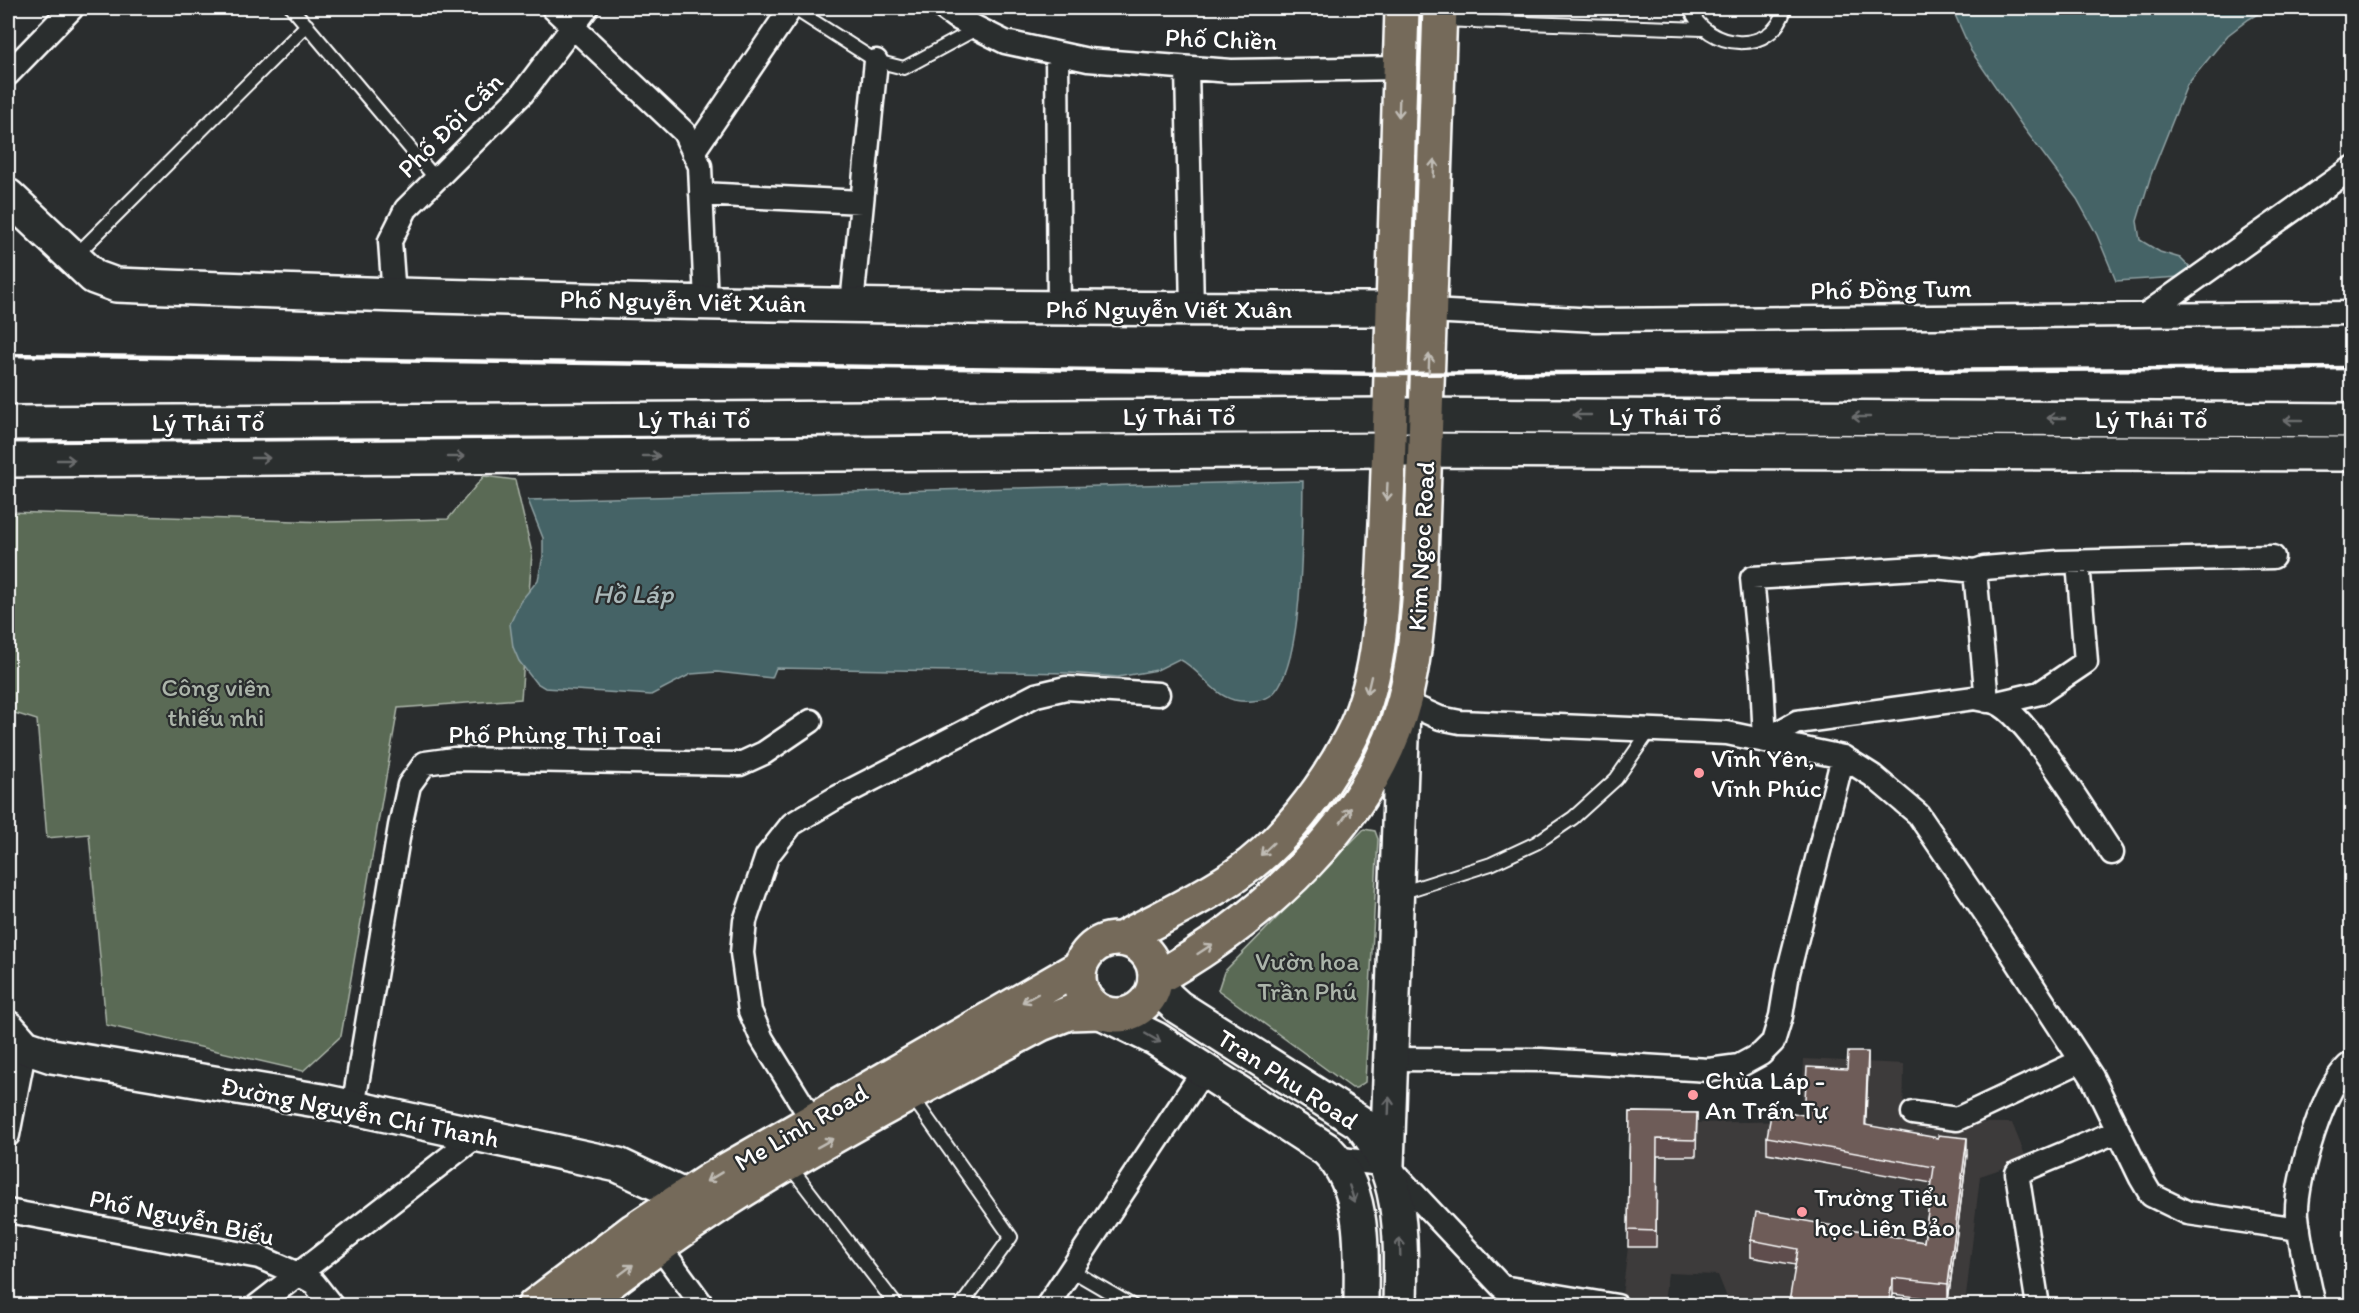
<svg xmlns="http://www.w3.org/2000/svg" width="2359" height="1313" font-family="Itim,sans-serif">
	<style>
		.built { fill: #3e3b3b }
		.green { fill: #5a6b54; stroke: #acb5aa; stroke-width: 1.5 }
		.water { fill: #456366; stroke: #8fa1a3; stroke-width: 1.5 }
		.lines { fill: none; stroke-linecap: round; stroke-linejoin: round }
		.lane-casing { stroke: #fff; stroke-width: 16 }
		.street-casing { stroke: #fff; stroke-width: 27 }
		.secondary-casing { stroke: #fff; stroke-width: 38 }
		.primary-casing { stroke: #fff; stroke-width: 38 }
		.lane { stroke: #2a2d2e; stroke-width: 12 }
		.street { stroke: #2a2d2e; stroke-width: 22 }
		.secondary { stroke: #2a2d2e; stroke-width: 33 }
		.primary { stroke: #746a5a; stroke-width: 33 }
		.rail { stroke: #fff; stroke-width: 4.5 }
		.wall { fill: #5f4e4d; stroke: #fff; stroke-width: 1.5 }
		.shaded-wall { fill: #4d403e; stroke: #fff; stroke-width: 1.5 }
		.building { fill: #6e5b59; stroke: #fff; stroke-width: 1.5 }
		.oneway { stroke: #c0bcb5 }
		.oneway2 { stroke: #6a6c6d }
		.poi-dot { fill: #ff9aa2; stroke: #2a2d2e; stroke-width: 2 }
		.labels { text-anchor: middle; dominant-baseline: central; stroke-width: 4.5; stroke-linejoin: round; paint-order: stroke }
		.street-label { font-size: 26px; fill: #fff; stroke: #2a2d2e }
		.park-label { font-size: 26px; fill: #acb5aa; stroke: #2a2d2e }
		.poi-label { font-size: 26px; fill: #fff; stroke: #2a2d2e; text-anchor: start }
		.water-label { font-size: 27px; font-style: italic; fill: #abb9ba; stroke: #2a2d2e }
	</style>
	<rect width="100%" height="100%" fill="#2a2d2e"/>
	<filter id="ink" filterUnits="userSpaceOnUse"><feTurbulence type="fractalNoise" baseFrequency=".0167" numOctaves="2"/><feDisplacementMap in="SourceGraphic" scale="12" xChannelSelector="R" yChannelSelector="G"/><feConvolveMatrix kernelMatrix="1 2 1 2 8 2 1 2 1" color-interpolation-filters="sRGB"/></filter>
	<g filter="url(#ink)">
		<path class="built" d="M1804,1059L1904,1064L1903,1122L2012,1123L2027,1160L1980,1176L1965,1305H1730L1718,1275L1668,1273L1664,1302L1622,1296L1628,1247L1630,1124L1801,1121Z"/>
		<path class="green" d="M484,476L515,480L532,553L521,699L398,708L341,1036L303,1071L106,1025L89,834L47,838L37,720L8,711V512L328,522L448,519Z
			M1364,829L1375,831L1378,839L1365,1082L1356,1088H1352L1218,990L1224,972Z"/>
		<path class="water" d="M1952,8H2268L2249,19L2228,35L2187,85L2151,175L2137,221L2140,240L2160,252L2180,258L2191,269L2180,277L2116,281L2097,235L2077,199L2023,127L1971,51Z
			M1303,481C1302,523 1305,672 1270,696C1261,702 1244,702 1234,700C1211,694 1200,669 1179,659L1157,670L1118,677L1069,673L776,668L772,678L717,672L691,674L651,695L545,688L535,682L519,661L513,647L510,624L520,602L538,580L543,556V538L528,500Z"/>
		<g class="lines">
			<g class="lane-casing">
				<path id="lane" d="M292,8L436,179
					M793,8L876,61L904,68L978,28
					M1690,8C1706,51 1774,56 1785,8
					M1440,20L1703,29
					M74,257L307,25
					M1397,894L1491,864L1536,843L1573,818L1616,779L1650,730
					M911,1095L1011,1237L961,1306
					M789,1165L897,1306
					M1071,1270L1133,1306
					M1504,1289L1519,1306"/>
			</g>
			<g class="street-casing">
				<path id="street" d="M553,8L684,132L700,166L706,302
					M943,8L955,17L1005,42L1088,60L1231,71L1400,68
					M1057,54L1059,308
					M1187,68L1192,310
					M8,74L72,8
					M693,152L791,8
					M701,194L862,202
					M394,296L390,241L406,209L522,94L587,8
					M852,304L876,61
					M1430,311L1596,320L2352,313
					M2145,315L2352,168
					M1975,571L1984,568L2058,562L2273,557
					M1987,701L1975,571L1934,567L1752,578L1762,680L1765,740L1797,722L1974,698C1981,700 1990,700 1997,703C2028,716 2090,821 2112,853
					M1404,702L1440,718L1460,722L1727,733L1843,757L1873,776L1918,814L1935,839L1996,929L2092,1077L2141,1178L2151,1195L2188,1213L2299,1229
					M1997,703L2040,693L2086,662L2078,562
					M1391,1059L1541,1060L1709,1070L1739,1066L1761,1054L1773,1042L1781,1016L1788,973L1843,757
					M353,1108L400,826L409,785L425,763L454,759L740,764L764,753L811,721
					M1913,1113L1957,1119L2081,1061
					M812,1120L762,1039L750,1011L742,953L745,921L767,856L792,824L834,799L1036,695L1066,688L1158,694
					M8,1135L25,1047L12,1049
					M1335,1158L1387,1165L1502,1287L1617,1306
					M8,1211L259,1257L298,1274L314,1283L332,1306
					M659,1246L703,1306
					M257,1306L478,1135
					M1047,1306L1204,1070
					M2038,1306L2017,1173L2118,1131
					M2314,1306C2308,1276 2300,1246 2297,1215C2295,1183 2324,1080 2352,1063"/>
			</g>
			<g class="secondary-casing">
				<path id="secondary" d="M8,196L94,277L116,285C541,302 967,310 1393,309
					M8,423L1390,415L2352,420
					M8,460L1389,450L2352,454
					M1155,979L1167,997L1178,1007L1359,1122C1405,1172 1401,1242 1400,1306
					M1101,1012L1156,1039L1327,1150C1367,1190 1361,1254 1361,1306
					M8,1028L25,1047L52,1056L322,1101L618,1165L709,1208
					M1387,1165L1403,711"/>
			</g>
			<g class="primary-casing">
				<path id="primary" d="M1079 977a38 38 0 1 1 76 0a38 38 0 1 1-76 0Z
					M1121,939C1159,918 1200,900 1236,875C1283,843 1323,790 1350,739C1381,680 1382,609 1385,544C1388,488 1389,432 1391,376C1395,253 1398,130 1402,8
					M1155,979C1260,921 1372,821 1404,701C1414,664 1417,627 1420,589L1440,8
					M534,1306L634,1230L711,1179L1080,967
					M579,1306C626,1270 673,1235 723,1203C825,1138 934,1081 1041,1024L1069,1013L1101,1012"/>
			</g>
			<use href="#lane" class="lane"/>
			<use href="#street" class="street"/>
			<use href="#secondary" class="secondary"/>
			<use href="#primary" class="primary"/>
			<path class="rail" d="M8,355L1391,374L2352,368"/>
		</g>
		<path class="wall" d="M1847,1069H1868L1865,1125L1967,1155L1948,1301L1893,1294L1891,1305H1789L1796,1265L1751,1257V1240L1924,1242L1932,1183L1767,1153V1137L1804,1115Z
			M1630,1112L1697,1113L1696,1156H1657L1656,1247H1628Z"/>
		<path class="shaded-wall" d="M1868,1052V1069L1865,1142V1125Z
			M1967,1138V1155L1948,1301V1284Z
			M1893,1278V1294L1891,1305H1888Z"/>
		<path class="building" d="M1848,1052H1868L1865,1125L1938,1138V1135L1967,1138L1948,1284L1893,1278L1888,1305H1810L1789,1302L1798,1249L1751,1240L1756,1212L1924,1242L1934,1167L1767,1137L1772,1109L1804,1115L1807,1067L1847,1069Z
			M1630,1112L1697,1113L1696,1140L1657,1139L1656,1231L1628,1230Z"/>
		<defs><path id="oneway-shaft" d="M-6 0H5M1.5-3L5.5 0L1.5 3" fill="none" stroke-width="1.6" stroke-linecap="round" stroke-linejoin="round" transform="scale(1.5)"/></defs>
		<g class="oneway">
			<use href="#oneway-shaft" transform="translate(1399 108) rotate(92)"/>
			<use href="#oneway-shaft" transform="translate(1434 168) rotate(-88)"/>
			<use href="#oneway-shaft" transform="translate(1429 363) rotate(-88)"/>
			<use href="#oneway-shaft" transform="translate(1387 492) rotate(93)"/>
			<use href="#oneway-shaft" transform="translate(1369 685) rotate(103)"/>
			<use href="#oneway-shaft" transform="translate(1346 815) rotate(-55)"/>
			<use href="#oneway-shaft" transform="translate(1267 849) rotate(136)"/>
			<use href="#oneway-shaft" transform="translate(1205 949) rotate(-33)"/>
			<use href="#oneway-shaft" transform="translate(1030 998) rotate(151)"/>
			<use href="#oneway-shaft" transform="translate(825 1143) rotate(-29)"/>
			<use href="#oneway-shaft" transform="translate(714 1177) rotate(149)"/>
			<use href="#oneway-shaft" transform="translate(626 1270) rotate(-37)"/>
		</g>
		<g class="oneway2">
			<use href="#oneway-shaft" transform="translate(1582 415) rotate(-180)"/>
			<use href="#oneway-shaft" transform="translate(1861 417) rotate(-180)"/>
			<use href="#oneway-shaft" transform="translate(2056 418) rotate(-180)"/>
			<use href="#oneway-shaft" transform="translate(2293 420) rotate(-180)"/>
			<use href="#oneway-shaft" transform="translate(651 456)"/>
			<use href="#oneway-shaft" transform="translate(456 457)"/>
			<use href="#oneway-shaft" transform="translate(261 458)"/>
			<use href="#oneway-shaft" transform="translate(66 460)"/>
			<use href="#oneway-shaft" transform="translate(1153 1038) rotate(30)"/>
			<use href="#oneway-shaft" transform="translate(1389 1106) rotate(-88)"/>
			<use href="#oneway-shaft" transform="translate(1352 1194) rotate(72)"/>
			<use href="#oneway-shaft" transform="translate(1400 1247) rotate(-92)"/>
		</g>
	</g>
	<g class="poi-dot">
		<circle cx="1699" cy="773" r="6"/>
		<circle cx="1693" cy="1095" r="6"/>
		<circle cx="1802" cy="1212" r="6"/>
	</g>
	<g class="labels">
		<g class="street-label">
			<text transform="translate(1221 39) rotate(2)">Phố Chiền</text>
			<text transform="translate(450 125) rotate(-45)">Phố Đội Cấn</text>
			<text transform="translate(1891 289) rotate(-1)">Phố Đồng Tum</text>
			<text transform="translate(683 301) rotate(1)">Phố Nguyễn Viết Xuân</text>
			<text x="1169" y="309">Phố Nguyễn Viết Xuân</text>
			<text x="1179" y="416">Lý Thái Tổ</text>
			<text x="1665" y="416">Lý Thái Tổ</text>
			<text x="694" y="419">Lý Thái Tổ</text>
			<text x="2151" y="419">Lý Thái Tổ</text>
			<text x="208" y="422">Lý Thái Tổ</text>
			<text transform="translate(1421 546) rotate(-87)">Kim Ngoc Road</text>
			<text x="555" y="734">Phố Phùng Thị Toại</text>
			<text transform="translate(1288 1079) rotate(33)">Tran Phu Road</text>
			<text transform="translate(360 1112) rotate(11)">Đường Nguyễn Chí Thanh</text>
			<text transform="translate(801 1127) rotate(-30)">Me Linh Road</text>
			<text transform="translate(182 1217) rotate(12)">Phố Nguyễn Biểu</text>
		</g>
		<g class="park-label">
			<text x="216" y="687">Công viên<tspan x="216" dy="30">thiếu nhi</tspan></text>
			<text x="1307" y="961">Vườn hoa<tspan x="1307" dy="30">Trần Phú</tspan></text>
		</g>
		<g class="poi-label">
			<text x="1711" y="758">Vĩnh Yên,<tspan x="1711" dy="30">Vĩnh Phúc</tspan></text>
			<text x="1705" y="1080">Chùa Láp -<tspan x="1705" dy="30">An Trấn Tự</tspan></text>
			<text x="1814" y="1197">Trường Tiểu<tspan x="1814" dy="30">học Liên Bảo</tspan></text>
		</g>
		<g class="water-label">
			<text x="633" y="593">Hồ Láp</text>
		</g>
	</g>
	<rect width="2359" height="1313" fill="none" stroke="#2a2d2e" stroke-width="30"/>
	<rect x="15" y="15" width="2329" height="1283" fill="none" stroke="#fff" stroke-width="2" filter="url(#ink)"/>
</svg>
